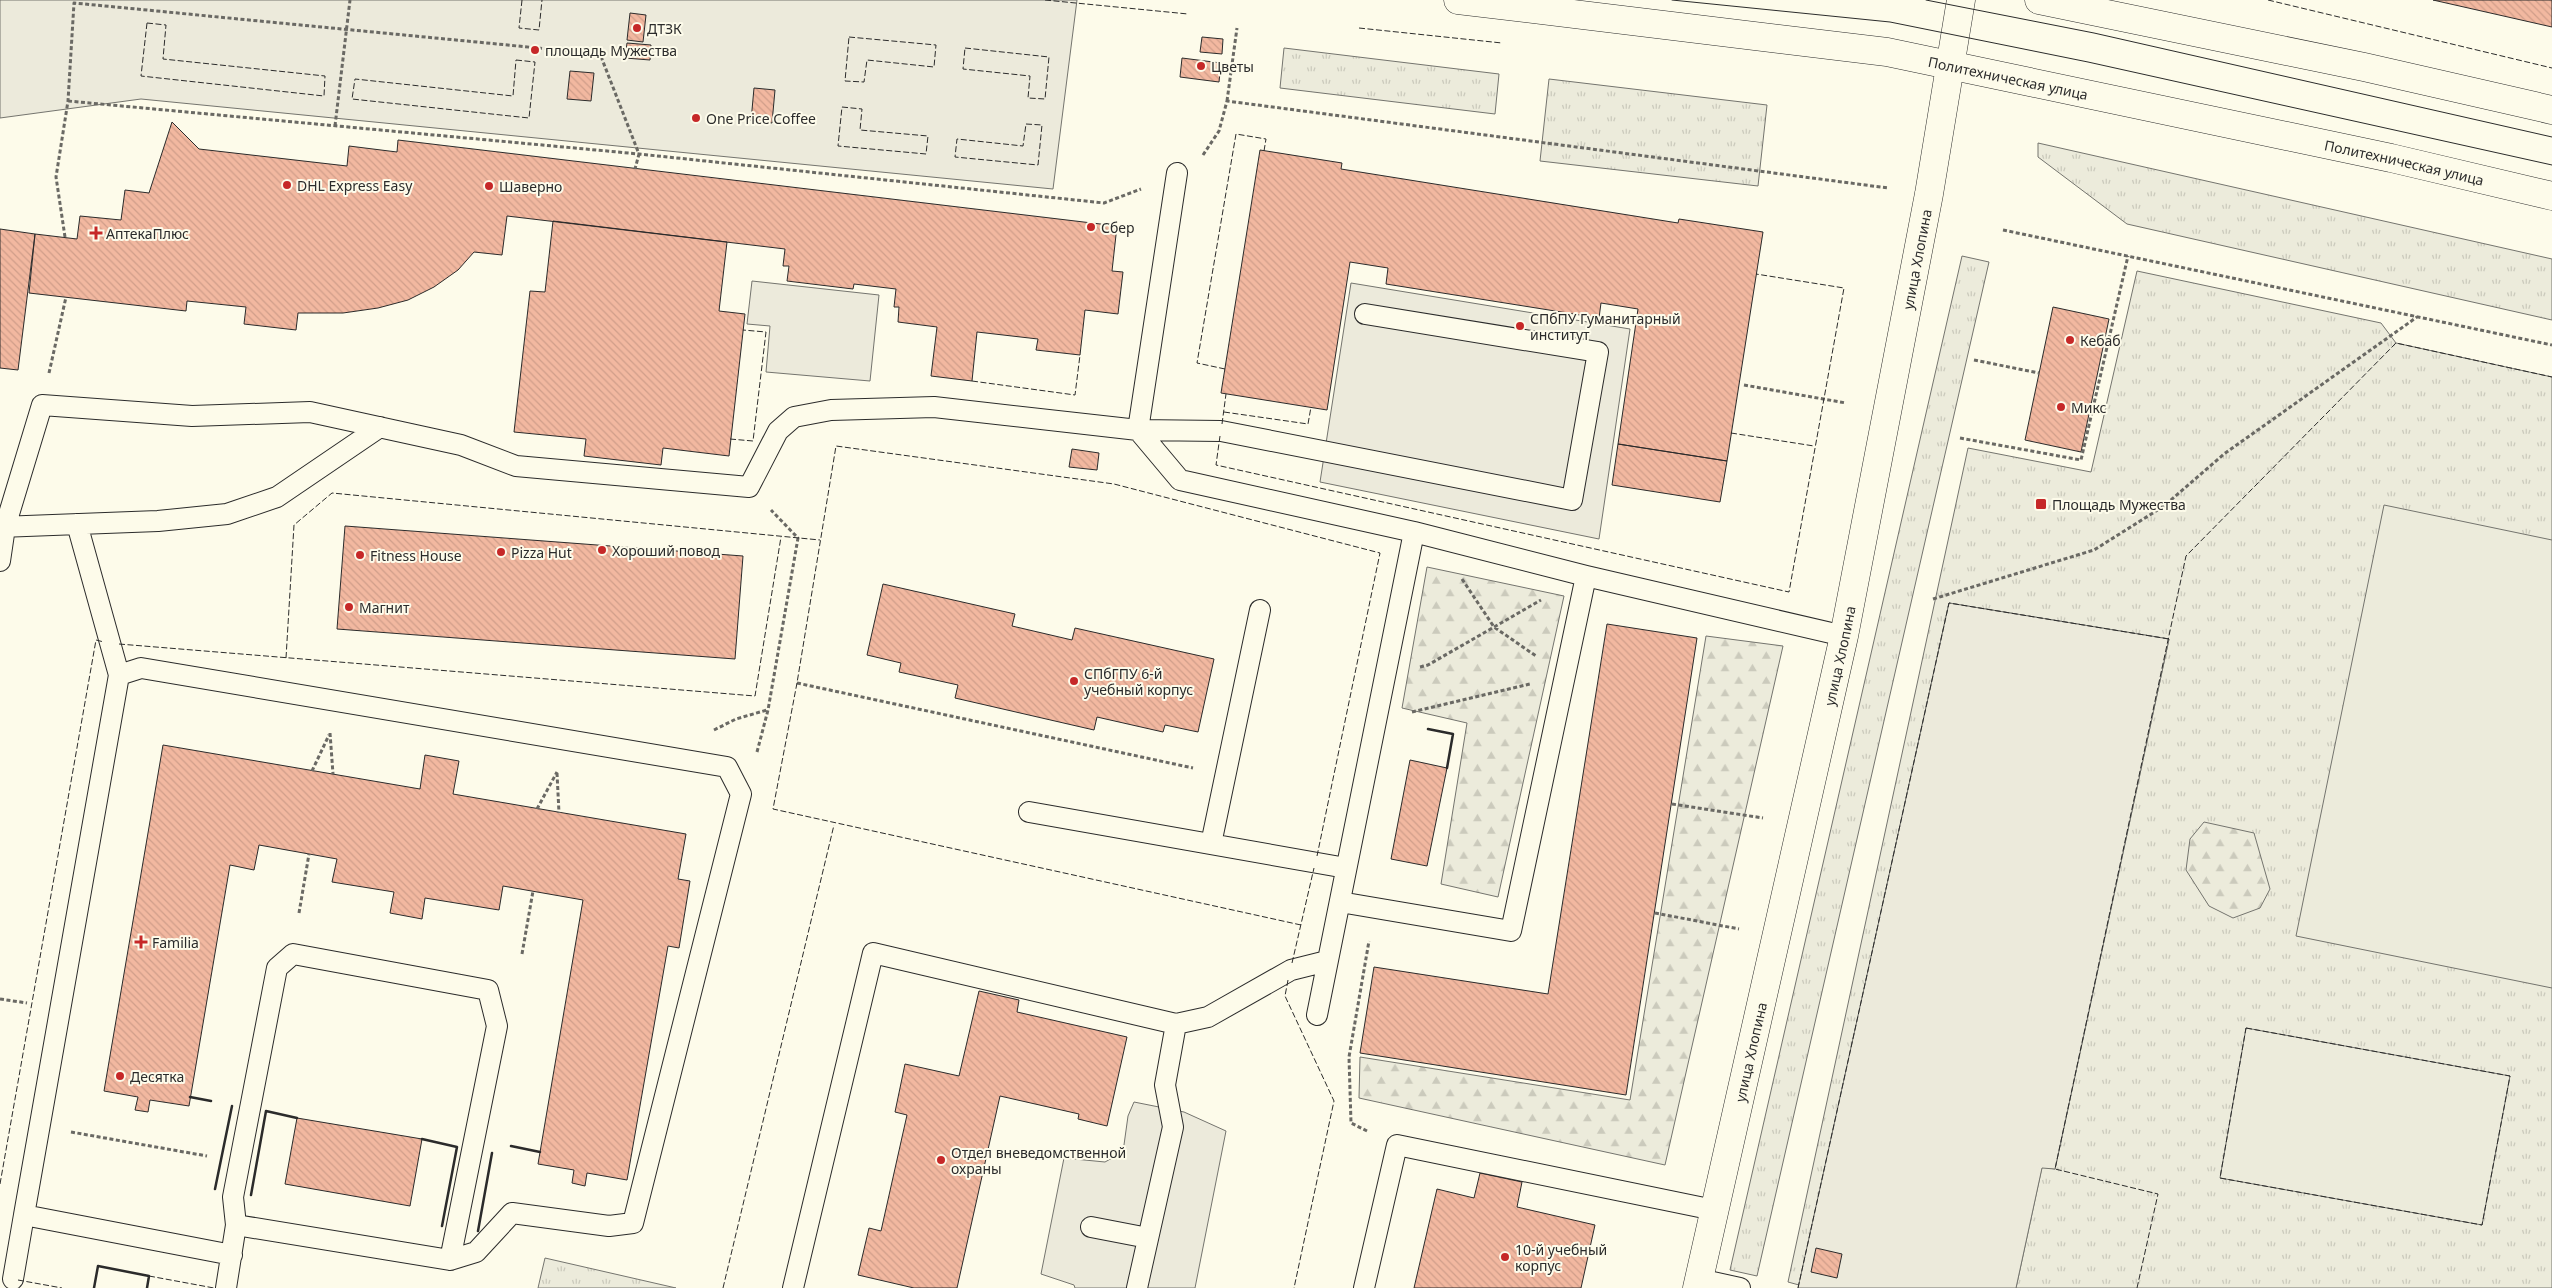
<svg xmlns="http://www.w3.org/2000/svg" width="2552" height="1288" font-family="'Noto Sans',sans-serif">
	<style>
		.grass { fill: url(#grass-tufts); stroke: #74746e }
		.forest { fill: url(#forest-firs); stroke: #74746e }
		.pitch { fill: #ecebdb; stroke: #74746e }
		.parking { fill: #eceadb; stroke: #74746e }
		.building { fill: url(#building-back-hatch); stroke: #2b2b2b }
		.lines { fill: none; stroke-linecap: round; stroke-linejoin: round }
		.lane-casing { stroke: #2b2b2b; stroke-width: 22 }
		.street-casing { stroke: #2b2b2b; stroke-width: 29 }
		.secondary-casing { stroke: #2b2b2b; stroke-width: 29 }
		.path { stroke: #6a6964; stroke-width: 3; stroke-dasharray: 4 2.5; stroke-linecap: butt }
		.lane { stroke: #fdfbea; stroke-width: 20 }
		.street { stroke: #fdfbea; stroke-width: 28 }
		.secondary { stroke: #fdfbea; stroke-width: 28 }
		.tram { stroke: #2b2b2b; stroke-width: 1 }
		.fence { stroke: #2b2b2b; stroke-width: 1; stroke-dasharray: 6 2.5; stroke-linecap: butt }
		.wall { stroke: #2b2b2b; stroke-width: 2.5 }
		.poi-dot { fill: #c62828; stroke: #fdfbea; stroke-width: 2 }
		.labels { text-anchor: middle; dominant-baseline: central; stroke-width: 4; stroke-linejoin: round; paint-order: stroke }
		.poi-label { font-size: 14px; fill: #2b2b2b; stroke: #fdfbea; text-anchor: start }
		.street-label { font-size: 14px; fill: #2b2b2b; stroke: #fdfbea }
	</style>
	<defs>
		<pattern id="grass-tufts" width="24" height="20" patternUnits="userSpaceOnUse" patternTransform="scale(1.25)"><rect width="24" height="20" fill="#ecebdb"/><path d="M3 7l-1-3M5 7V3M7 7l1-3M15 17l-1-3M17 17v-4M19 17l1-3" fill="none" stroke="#cbcabc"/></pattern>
		<pattern id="forest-firs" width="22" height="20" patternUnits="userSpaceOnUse" patternTransform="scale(1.25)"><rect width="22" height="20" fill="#ecebdb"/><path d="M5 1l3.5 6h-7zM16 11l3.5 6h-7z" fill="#cbcabc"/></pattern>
		<pattern id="building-back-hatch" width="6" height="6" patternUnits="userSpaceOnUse" patternTransform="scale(1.25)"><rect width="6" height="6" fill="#f2b8a0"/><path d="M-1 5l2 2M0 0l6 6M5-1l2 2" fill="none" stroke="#d09e8a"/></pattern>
	</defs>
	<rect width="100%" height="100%" fill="#fdfbea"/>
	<path class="grass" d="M1284,48L1499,74L1495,114L1280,88Z
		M1549,79L1767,105L1758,186L1540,161Z
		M2038,143L2552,259V320L2127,224L2038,157Z
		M1962,256L1989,262L1757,1276L1730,1270Z
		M2137,271L2381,323L2396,343L2552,377V1288H2016L2042,1167L2055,1169L2169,639L1949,603L1799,1285L1788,1282L1968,448L2091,472Z
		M545,1258L676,1288H538Z"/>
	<path class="forest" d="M1427,567L1564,596L1498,897L1441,884L1467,723L1402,708Z
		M1706,636L1783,646L1665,1165L1359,1098L1360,1057L1630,1100Z
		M2204,822L2254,833L2270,889L2260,908L2233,918L2209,906L2186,870L2190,839Z"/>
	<path class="pitch" d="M2384,505L2552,540V988L2296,936Z
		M2246,1028L2510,1076L2482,1225L2220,1178Z"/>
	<path class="parking" d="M0,0H1077L1053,189L141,99L0,118Z
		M752,281L879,295L870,381L766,372L770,326L747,324Z
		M1351,283L1630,329L1599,539L1320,482Z
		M1949,603L2169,639L2055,1169L2042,1168L2016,1288H1798Z
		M1134,1102L1184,1112L1226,1131L1195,1288H1075L1074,1285L1041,1274L1064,1158L1105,1162L1123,1152L1128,1116Z"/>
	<path class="building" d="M2433,0H2552V27Z
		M630,13L646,15L643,42L627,40Z
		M1202,37L1223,39L1222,54L1200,52Z
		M627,43L651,45L650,60L625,58Z
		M1182,58L1221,63L1219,82L1180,77Z
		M570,71L594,73L591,101L567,99Z
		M754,88L775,90L772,123L751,121Z
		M172,122L199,149L347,166L349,146L397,152L398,140L1117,226L1112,271L1123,272L1118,314L1085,310L1080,355L1036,350L1038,339L977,332L972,381L931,376L937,327L898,322L899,307H894L896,289L854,284L853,289L787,281L789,266H783L785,249L507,216L502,255L474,252L458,270L434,287L408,300L378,308L343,313H298L296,330L244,324L246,307L187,301L186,311L29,293L35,234L77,239L80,216L121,220L125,190L149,193Z
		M1260,150L1342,163L1341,169L1678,223L1679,219L1763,232L1727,461L1618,444L1638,309L1601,303L1599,318L1386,284L1388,268L1350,262L1327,410L1221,393Z
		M553,221L727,242L719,311L745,314L729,456L663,448L661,465L618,460L584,456L586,439L514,432L530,291L545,292Z
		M0,229L35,234L18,370L0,368Z
		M2053,307L2109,319L2081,452L2025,440Z
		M1618,444L1727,461L1720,502L1612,485Z
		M1072,449L1099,453L1097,470L1069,467Z
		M345,526L743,556L735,659L337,629Z
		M883,584L1015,614L1012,626L1072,640L1075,628L1214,659L1198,732L1165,725L1163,732L1097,717L1094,730L955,698L958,685L899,672L901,663L867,655Z
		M1607,624L1697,638L1626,1095L1360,1053L1374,967L1548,994Z
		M163,745L420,789L425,755L459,761L453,794L686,834L678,879L690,881L679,948L668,946L627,1180L587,1173L585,1186L572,1183L574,1170L538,1164L583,900L503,886L499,910L425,898L422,919L390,913L394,892L332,882L337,859L259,845L254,870L230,865L189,1106L150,1100L148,1112L135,1110L138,1097L104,1091Z
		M1410,760L1447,768L1427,866L1391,859Z
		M979,991L1019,1000L1017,1012L1127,1037L1107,1126L1078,1119L1079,1114L1000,1096L957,1288H914L858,1275L869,1228L881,1231L907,1115L895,1112L905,1064L959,1076Z
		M297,1118L422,1139L410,1206L285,1184Z
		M1480,1173L1522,1182L1517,1207L1595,1225L1581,1288H1414L1437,1189L1474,1198Z
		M1816,1248L1842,1254L1837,1278L1811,1272Z"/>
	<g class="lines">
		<g class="lane-casing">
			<path id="lane" d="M1177,173L1138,430L1180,480L1414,532L1586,576L1844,636
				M77,524L119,675
				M0,527L158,521L227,514L277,497L380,427
				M0,561L5,527L42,405L192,416L310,412L461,445L516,466L749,487L778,431L794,417L831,410L934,407L1138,430L1221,431L1572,500L1598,352L1365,314
				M1029,812L1346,868
				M1211,844L1260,610
				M1340,902L1511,931L1586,576
				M1317,1015L1414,532
				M24,1215L119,675L141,668L727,767L741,794L633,1223L609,1226L512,1213L476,1252L450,1260L236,1225
				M1091,1227L1148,1238
				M13,1279L24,1215L232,1255
				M1699,1279L1740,1288
				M226,1288L236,1225L233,1197L277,968L293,954L488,990L497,1026L450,1260
				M793,1288L873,953L1176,1024L1208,1017L1291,970L1327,961
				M1137,1288L1173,1127L1165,1085L1176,1024
				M1364,1288L1397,1145L1714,1210"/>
		</g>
		<g class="street-casing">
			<g id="street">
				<path id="s1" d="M1697,1288L1844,636L1929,194L1961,0"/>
			</g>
		</g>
		<g class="secondary-casing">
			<g id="secondary">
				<path id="s2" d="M1458,0L1887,52L2391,158L2552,196"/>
				<path d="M2039,0L2364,67L2552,110"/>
			</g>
		</g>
		<path class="path" d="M68,101L639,154L1104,203L1141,189
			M1227,101L1237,28
			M335,126L350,0
			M1203,155L1219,131L1227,101L1888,188
			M2003,230L2552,345
			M65,237L56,177L68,101L74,3L600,54L639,154L635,169
			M1974,360L2039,373
			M49,373L66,297
			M1744,385L1846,403
			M1960,438L2081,460L2128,256
			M1462,579L1494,627L1536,656
			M1933,599L2094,550L2164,506L2224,454L2417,317
			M1420,667L1428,665L1541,600
			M797,683L1193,768
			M1412,712L1530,684
			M714,730L736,719L767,710
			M330,733L333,774
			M757,752L768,710L798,538L771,510
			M312,771L329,735
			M557,773L559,813
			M1672,804L1763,818
			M537,809L557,772
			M299,913L309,854
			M1655,913L1739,929
			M522,954L533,891
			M0,999L27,1003
			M1367,1131L1351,1123L1349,1057L1369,941
			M71,1132L207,1156"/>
		<use href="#lane" class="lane"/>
		<use href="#street" class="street"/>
		<use href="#secondary" class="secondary"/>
		<path class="tram" d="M1672,0L1890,22L2088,62L2552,165
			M1926,0L2094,33L2552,137"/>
		<path class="fence" d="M522,0L519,28L539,30L542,0
			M1045,0L1188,14
			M2268,0L2552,68
			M147,23L166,25L163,59L325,76L324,96L141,76Z
			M1359,28L1502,43
			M849,37L936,45L934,67L867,60L864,82L845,81Z
			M965,48L1049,57L1045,99L1028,98L1030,76L963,69Z
			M516,60L535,62L529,118L352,99L355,79L513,96Z
			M842,107L862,109L860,130L928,136L926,154L838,146Z
			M1026,124L1042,125L1038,165L955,157L957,139L1023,146Z
			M1225,369L1197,363L1236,134L1266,139L1264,151
			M972,381L1075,395L1080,355
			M1224,412L1308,424L1311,407
			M1222,424L1226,394
			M1731,433L1814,446
			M1220,436L1216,465L1789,592L1844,288L1756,274
			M730,439L753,441L766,332L743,330
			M119,644L755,696L781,537
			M286,658L294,525L332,493L820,540
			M1301,925L773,809L797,683L836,446L1114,484L1380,553L1317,856
			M1292,963L1314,868
			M1288,980L1285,996L1334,1101L1294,1288
			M2246,1028L2510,1076L2482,1225L2220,1178Z
			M0,1184L96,640L104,642
			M149,1276L214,1288
			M18,1280L62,1288
			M723,1288L834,825
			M1798,1288L1949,603L2169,639
			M2137,1288L2158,1194L2055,1169L2186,556L2396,343L2552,377"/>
		<path class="wall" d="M1428,729L1453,734L1447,768
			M190,1097L211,1101
			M422,1139L457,1147L442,1226
			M511,1146L540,1152
			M215,1189L232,1106
			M251,1195L266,1111L297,1118
			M478,1231L492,1153
			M94,1288L98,1266L149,1276L147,1288"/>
	</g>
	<g class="poi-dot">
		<circle cx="637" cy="28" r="5"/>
		<circle cx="535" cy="50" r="5"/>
		<circle cx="1201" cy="66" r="5"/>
		<circle cx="696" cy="118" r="5"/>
		<circle cx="287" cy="185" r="5"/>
		<circle cx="489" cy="186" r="5"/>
		<circle cx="1091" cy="227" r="5"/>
		<path d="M93.5 225.5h5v5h5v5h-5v5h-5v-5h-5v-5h5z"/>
		<circle cx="1520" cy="326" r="5"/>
		<circle cx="2070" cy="340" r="5"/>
		<circle cx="2061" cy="407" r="5"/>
		<rect x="2035" y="498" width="12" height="12" rx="2.5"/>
		<circle cx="602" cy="550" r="5"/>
		<circle cx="501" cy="552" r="5"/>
		<circle cx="360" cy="555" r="5"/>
		<circle cx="349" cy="607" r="5"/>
		<circle cx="1074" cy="681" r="5"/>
		<path d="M138.5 934.5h5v5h5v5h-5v5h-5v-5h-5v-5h5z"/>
		<circle cx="120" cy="1076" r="5"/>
		<circle cx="941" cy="1160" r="5"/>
		<circle cx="1505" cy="1257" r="5"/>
	</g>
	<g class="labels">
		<g class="poi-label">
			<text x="647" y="28">ДТЗК</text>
			<text x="545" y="50">площадь Мужества</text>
			<text x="1211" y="66">Цветы</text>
			<text x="706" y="118">One Price Coffee</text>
			<text x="297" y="185">DHL Express Easy</text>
			<text x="499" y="186">Шаверно</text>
			<text x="1101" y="227">Сбер</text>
			<text x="106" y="233">АптекаПлюс</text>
			<text x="1530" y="318">СПбПУ Гуманитарный<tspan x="1530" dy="16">институт</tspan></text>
			<text x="2080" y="340">Кебаб</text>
			<text x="2071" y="407">Микс</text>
			<text x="2052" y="504">Площадь Мужества</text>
			<text x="612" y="550">Хороший повод</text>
			<text x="511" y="552">Pizza Hut</text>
			<text x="370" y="555">Fitness House</text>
			<text x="359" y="607">Магнит</text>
			<text x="1084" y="673">СПбГПУ 6-й<tspan x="1084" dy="16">учебный корпус</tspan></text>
			<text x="152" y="942">Familia</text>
			<text x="130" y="1076">Десятка</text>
			<text x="951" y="1152">Отдел вневедомственной<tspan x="951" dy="16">охраны</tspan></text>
			<text x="1515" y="1249">10-й учебный<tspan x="1515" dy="16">корпус</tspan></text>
		</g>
		<g class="street-label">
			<text stroke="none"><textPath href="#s2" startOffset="556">Политехническая улица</textPath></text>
			<text stroke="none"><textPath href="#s2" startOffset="961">Политехническая улица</textPath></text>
			<text stroke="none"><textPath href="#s1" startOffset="1052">улица Хлопина</textPath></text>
			<text stroke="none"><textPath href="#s1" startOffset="648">улица Хлопина</textPath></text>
			<text stroke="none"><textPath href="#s1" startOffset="242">улица Хлопина</textPath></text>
		</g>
	</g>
</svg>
